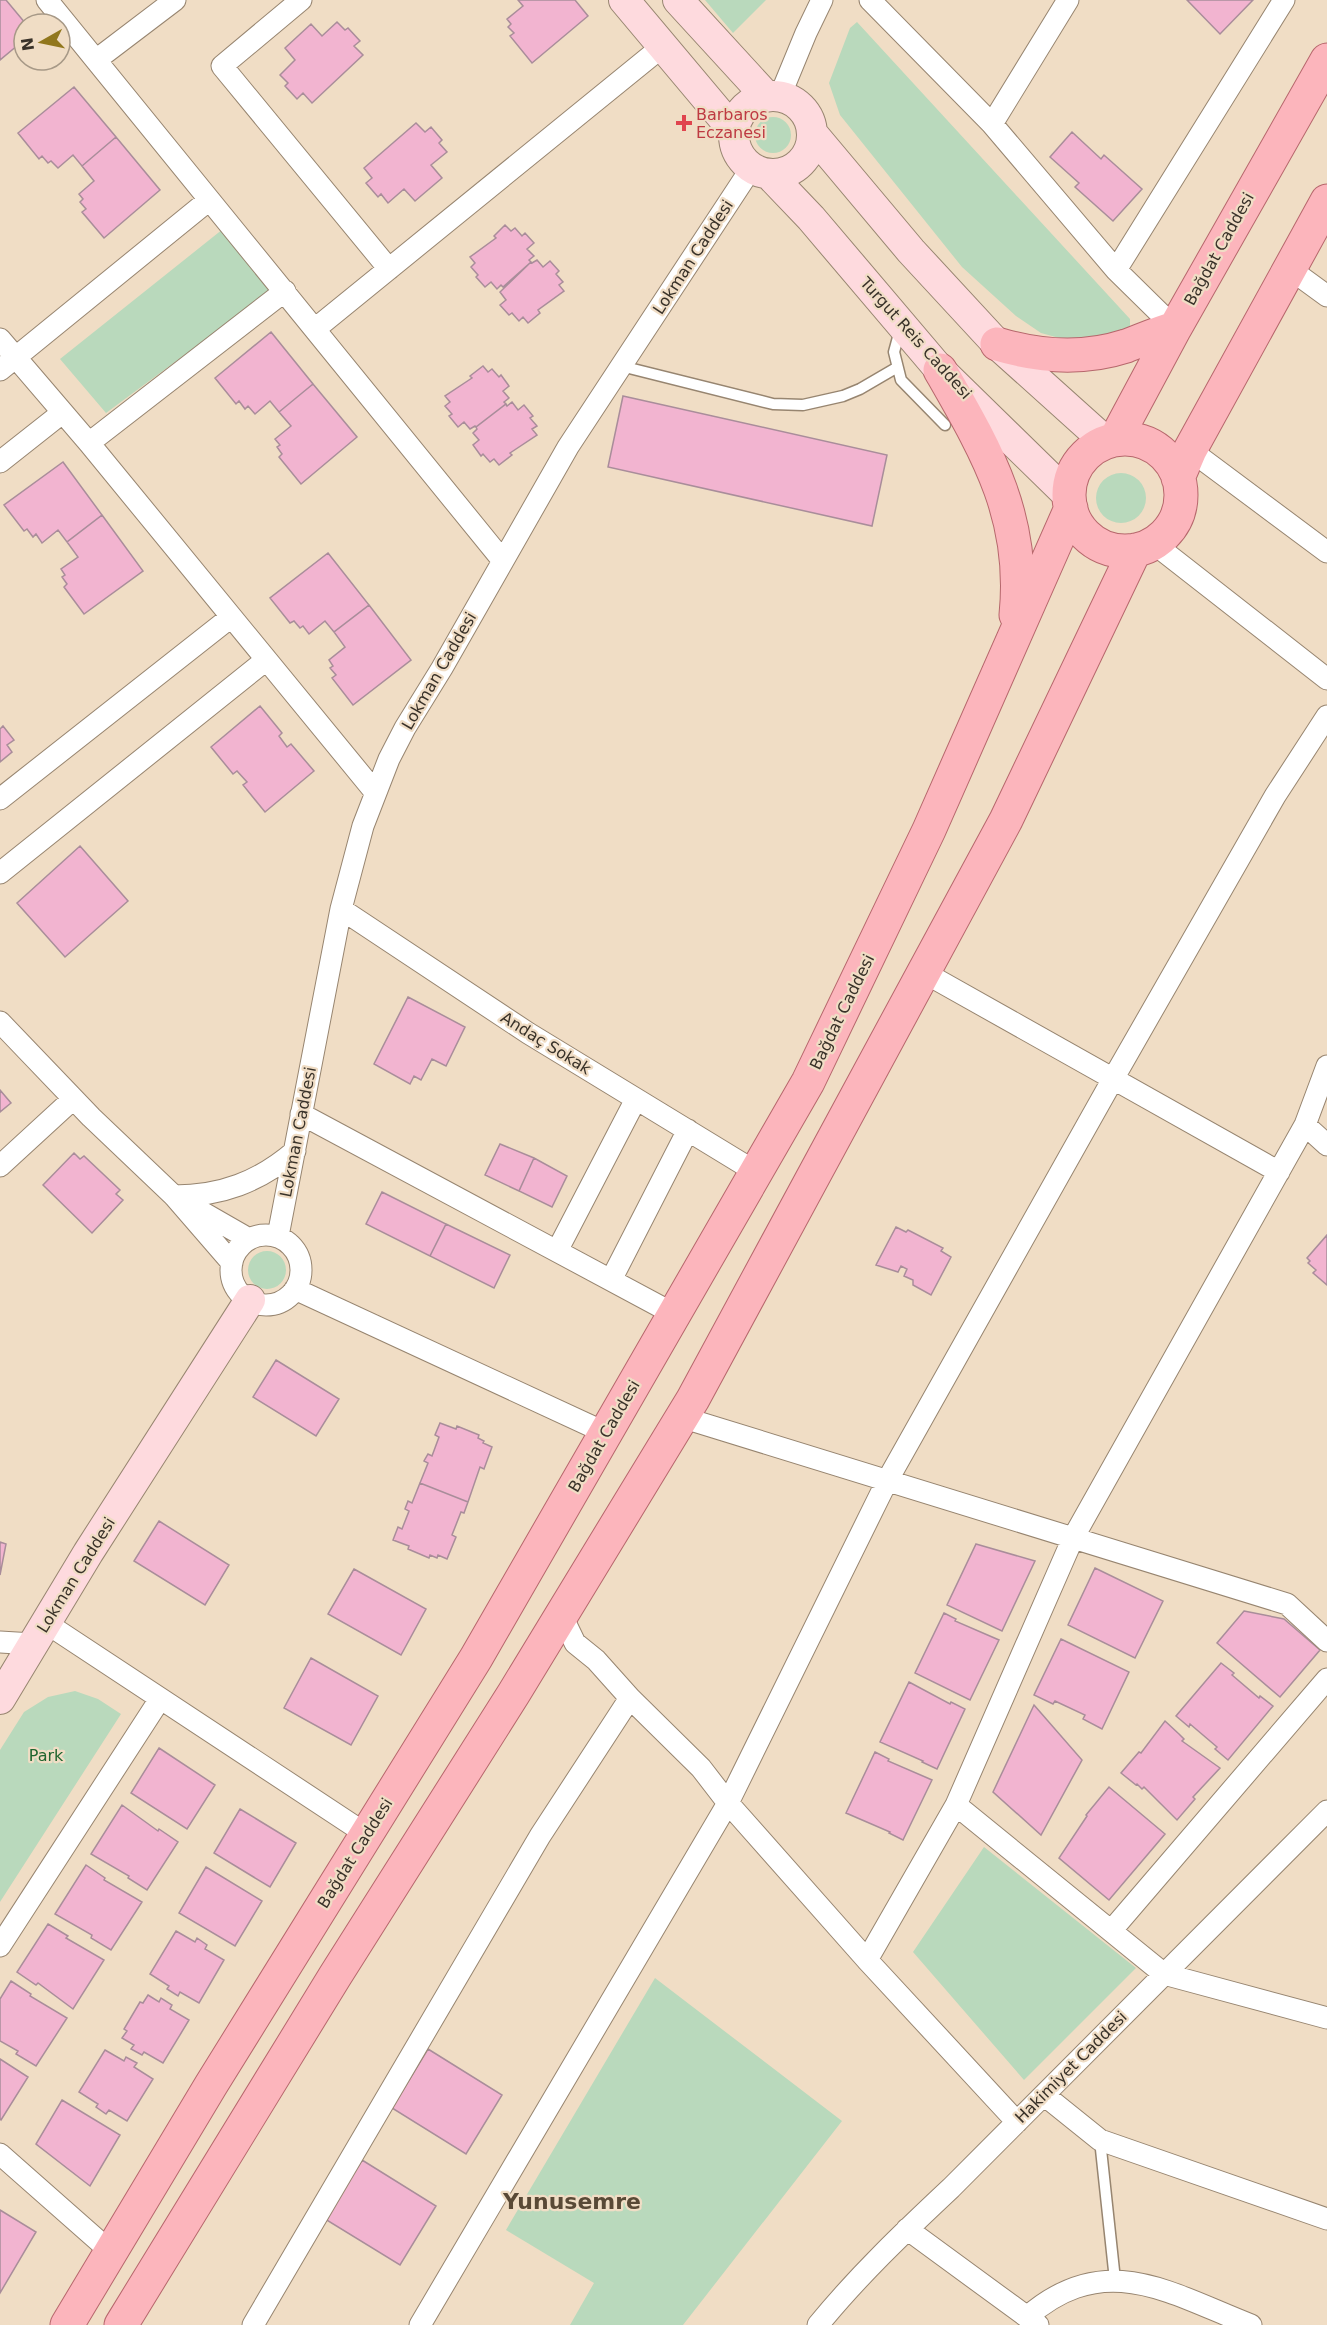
<svg xmlns="http://www.w3.org/2000/svg" width="1327" height="2325" font-family="'DejaVu Sans',sans-serif">
	<style>
		.green { fill: #b9d9bc }
		.building { fill: #f2b4d0; stroke: #a98d9a; stroke-width: 1.5 }
		.lines { fill: none; stroke-linecap: round; stroke-linejoin: round }
		.lane-casing { stroke: #978570; stroke-width: 13 }
		.street-casing { stroke: #978570; stroke-width: 23 }
		.secondary-casing { stroke: #978570; stroke-width: 32 }
		.primary-casing { stroke: #b6676c; stroke-width: 35 }
		.lane { stroke: #fff; stroke-width: 10 }
		.street { stroke: #fff; stroke-width: 21 }
		.secondary { stroke: #fedade; stroke-width: 30 }
		.primary { stroke: #fcb5bc; stroke-width: 33 }
		.health-dot { fill: #e0444e; stroke: #f0ddc5; stroke-width: 2 }
		.labels { text-anchor: middle; dominant-baseline: central; stroke-width: 4.5; stroke-linejoin: round; paint-order: stroke }
		.health-label { font-size: 16px; fill: #be3a42; stroke: #f0ddc5; text-anchor: start }
		.street-label { font-size: 16px; fill: #393229; stroke: #f0ddc5 }
		.park-label { font-size: 16px; fill: #1f652f; stroke: #f0ddc5 }
		.district-label { font-size: 22px; font-weight: bold; fill: #594936; stroke: #f0ddc5 }
	</style>
	<rect width="100%" height="100%" fill="#f0ddc5"/>
	<path class="green" d="M705,0H766L733,33Z
		M857,22L1130,319V329L1081,344L1041,333L1016,316L962,267L840,115L829,83L850,28Z
		M755 135a18 18 0 1 1 36 0a18 18 0 1 1-36 0Z
		M223,229L271,291L106,413L60,359Z
		M1096 498a25 25 0 1 1 50 0a25 25 0 1 1-50 0Z
		M248 1270a19 19 0 1 1 38 0a19 19 0 1 1-38 0Z
		M75,1691L98,1699L121,1714L0,1902V1750L24,1712L48,1697Z
		M984,1847L1136,1968L1024,2080L913,1952Z
		M655,1978L842,2121L683,2325H570L594,2283L506,2230Z"/>
	<path class="building" d="M0,0H6L26,24H24V40L0,60Z
		M518,0H575L588,16L532,63L510,36L514,33L508,27L511,24L507,19L523,6Z
		M1187,0H1253L1220,34Z
		M337,22L345,30L348,28L360,41L354,46L363,55L312,103L303,93L297,99L285,86L288,83L280,75L295,60L285,48L311,24L322,36Z
		M74,87L116,137L82,166L73,155L58,168L51,161L48,163L42,156L39,159L18,133Z
		M416,123L425,132L431,127L442,140L439,143L447,152L431,165L442,178L415,201L404,189L388,203L381,194L378,197L366,183L372,178L364,168Z
		M1072,132L1101,159L1104,155L1142,189L1113,221L1075,187L1079,183L1050,157Z
		M116,137L160,190L104,238L82,212L86,209L80,202L83,199L79,194L94,181L82,166Z
		M505,225L511,231L515,228L522,236L525,233L534,243L527,249L534,256L529,260L531,262L503,287L501,285L497,289L491,282L485,287L476,277L478,275L471,267L475,263L470,257L496,238L494,236Z
		M537,260L543,267L550,261L559,271L556,274L563,282L559,285L564,291L538,310L540,313L528,323L523,317L519,321L512,313L509,315L500,305L506,300L500,292L531,262L532,263Z
		M271,332L313,384L279,412L270,401L255,414L248,406L245,409L239,401L236,404L215,378Z
		M483,366L488,372L492,369L499,377L501,375L509,386L503,391L509,398L504,402L506,404L476,427L475,426L470,429L464,422L458,427L449,416L452,414L445,406L450,402L445,396L472,378L470,376Z
		M313,384L357,437L301,484L279,457L282,454L277,447L280,445L275,439L291,426L279,412Z
		M623,396L887,455L872,526L608,467Z
		M512,402L518,410L524,405L533,416L530,418L537,426L532,429L537,435L510,453L512,455L499,465L494,459L490,462L483,454L481,456L473,445L479,440L473,433L477,429L476,427L506,404L507,406Z
		M63,462L102,515L67,542L58,530L42,543L36,534L33,537L27,529L24,531L4,505Z
		M102,515L143,571L84,614L64,587L67,584L62,577L65,575L61,569L78,557L67,542Z
		M328,553L369,605L334,632L325,621L309,634L303,626L300,628L294,621L290,623L270,598Z
		M369,605L411,660L353,705L332,678L336,675L330,668L333,666L329,660L345,647L334,632Z
		M260,706L282,733L279,736L287,747L291,744L314,771L265,812L243,785L247,782L237,771L233,774L211,747Z
		M3,726L14,740L7,745L12,752L0,762V729Z
		M80,846L128,901L65,957L17,903Z
		M408,997L465,1027L446,1066L432,1059L421,1080L414,1076L410,1084L374,1064Z
		M0,1090L11,1103L0,1112Z
		M500,1144L534,1158L519,1191L485,1175Z
		M74,1153L80,1159L84,1156L120,1190L116,1194L123,1200L92,1233L43,1185Z
		M534,1158L567,1176L552,1207L519,1191Z
		M382,1192L446,1224L430,1256L366,1224Z
		M446,1224L510,1255L494,1288L430,1256Z
		M896,1227L906,1232L908,1230L943,1248L941,1251L951,1257L931,1295L913,1285V1280L904,1276L907,1269L901,1266L898,1272L876,1265Z
		M1327,1235V1285L1313,1273L1316,1270L1308,1263L1310,1261L1307,1258Z
		M276,1360L339,1399L316,1436L253,1397Z
		M440,1423L456,1429L457,1426L479,1435L478,1438L484,1441L483,1443L492,1447L484,1469L480,1467L468,1502L420,1483L428,1463L424,1461L428,1454L432,1456L439,1437L435,1435Z
		M420,1483L468,1502L464,1513L461,1512L452,1535L456,1537L447,1559L438,1555L437,1558L430,1555L429,1558L408,1549L409,1546L393,1540L398,1527L402,1529L409,1511L405,1509L408,1501L412,1503Z
		M159,1521L229,1565L205,1605L134,1561Z
		M0,1542L6,1544L0,1575Z
		M976,1544L1035,1561L1002,1631L947,1605Z
		M1095,1568L1163,1601L1135,1658L1068,1625Z
		M354,1569L426,1609L401,1655L328,1614Z
		M1244,1611L1284,1619L1320,1650L1280,1697L1217,1643Z
		M944,1613L956,1619L955,1621L999,1640L970,1700L915,1673Z
		M1061,1639L1129,1672L1102,1729L1083,1719L1085,1715L1055,1701L1053,1704L1034,1695Z
		M311,1658L378,1696L351,1745L284,1708Z
		M1221,1663L1234,1673L1232,1675L1259,1698L1260,1696L1273,1706L1228,1760L1215,1749L1217,1747L1190,1724L1189,1727L1176,1716Z
		M909,1682L950,1704L951,1702L965,1709L937,1769L922,1762L923,1761L880,1742Z
		M1034,1705L1082,1760L1041,1835L993,1792Z
		M1165,1721L1179,1734L1184,1739L1182,1741L1220,1768L1193,1797L1195,1799L1177,1820L1144,1787L1142,1789L1137,1784L1136,1785L1121,1773L1139,1752L1141,1753Z
		M159,1748L215,1785L187,1829L131,1793Z
		M875,1752L889,1759L888,1761L932,1780L903,1840L889,1833L890,1832L846,1813Z
		M1109,1787L1165,1834L1109,1900L1059,1858L1087,1816L1086,1815Z
		M122,1805L158,1831L159,1829L178,1842L147,1890L128,1878L129,1876L91,1854Z
		M240,1809L296,1843L270,1887L214,1853Z
		M86,1865L105,1878L104,1880L142,1902L111,1950L91,1938L92,1935L55,1914Z
		M206,1867L262,1901L235,1946L179,1913Z
		M48,1924L68,1936L66,1938L104,1960L73,2009L38,1983L36,1985L17,1972Z
		M176,1931L195,1942L197,1938L207,1945L205,1949L224,1960L199,2003L180,1992L178,1996L167,1989L169,1986L150,1974Z
		M11,1981L31,1994L30,1996L67,2018L36,2066L16,2054L18,2051L0,2041V1999Z
		M148,1995L159,2002L161,1998L172,2005L170,2009L189,2020L163,2063L144,2052L142,2055L131,2049L134,2045L122,2038L127,2031L124,2029L140,2002L143,2003Z
		M428,2049L502,2095L466,2154L392,2108Z
		M105,2050L124,2061L126,2057L137,2063L134,2067L153,2079L127,2121L109,2110L106,2114L96,2107L98,2104L79,2092Z
		M0,2059L28,2077L1,2120L0,2119Z
		M62,2100L120,2135L90,2186L36,2144Z
		M362,2160L436,2206L400,2265L325,2219Z
		M0,2210L36,2232L0,2293Z"/>
	<g class="lines">
		<g class="lane-casing">
			<path id="lane" d="M900,330L894,352L901,380L945,425
				M621,366L773,404L803,405L843,396L860,389L896,368
				M1100,2140L1115,2280"/>
		</g>
		<g class="street-casing">
			<path id="street" d="M47,0L503,561
				M301,0L222,66L389,269
				M870,0L992,124L1116,270L1175,328
				M96,60L175,0
				M780,96L806,33L822,0
				M992,124L1068,0
				M1290,269L1327,296
				M1116,270L1284,0
				M315,329L663,46
				M0,339L89,443L375,792
				M0,370L209,200
				M89,443L285,291
				M1190,450L1327,552
				M0,462L62,413
				M1153,543L1327,679
				M0,799L231,617
				M0,873L266,660
				M341,909L528,1033L756,1172
				M925,973L1279,1172
				M0,1022L91,1117L174,1196L232,1263
				M301,1114L674,1314
				M1305,1125L1327,1145
				M0,1166L73,1099
				M174,1196C221,1196 259,1182 295,1151
				M188,1204L249,1239
				M231 1270a35 35 0 1 1 70 0a35 35 0 1 1-70 0Z
				M278,1236L341,909L363,826L389,759L405,728L442,668L568,447L752,167
				M557,1251L636,1099
				M611,1280L688,1130
				M295,1289L606,1433
				M681,1417L1287,1604L1327,1641
				M46,1623L366,1834
				M0,1642L33,1644
				M956,1805L1164,1974L1327,2018
				M1111,1931L1327,1679
				M0,1946L160,1699
				M867,1960L956,1805L1073,1538L1305,1125L1327,1066
				M1044,2095L1100,2140L1327,2219
				M1017,2122L867,1960L728,1803L887,1481L1113,1079L1275,796L1327,716
				M0,2154L111,2252
				M907,2229L1038,2325
				M1027,2317C1105,2249 1169,2293 1251,2325
				M253,2325L540,1836L630,1698
				M420,2325L728,1803L701,1768L630,1698L596,1660L575,1643L561,1614
				M818,2325C858,2276 904,2232 951,2188L1327,1811"/>
		</g>
		<g class="secondary-casing">
			<path id="secondary" d="M624,0L734,131
				M678,0L766,96
				M734 135a39 39 0 1 1 78 0a39 39 0 1 1-78 0Z
				M812,133L911,251L997,344L1106,442
				M769,174L811,218L940,370L1069,496
				M0,1699L88,1553L250,1300"/>
		</g>
		<g class="primary-casing">
			<path id="primary" d="M997,344C1040,357 1083,360 1126,346C1142,340 1158,333 1175,328
				M940,370C987,452 1026,517 1016,615
				M1069 495a56 56 0 1 1 112 0a56 56 0 1 1-112 0Z
				M1115,440L1175,328L1327,60
				M1178,478L1190,450L1327,201
				M67,2325L211,2085L476,1658L808,1082L929,830L1071,508
				M121,2325L335,1976L514,1693L693,1399L1006,820L1135,550"/>
		</g>
		<use href="#lane" class="lane"/>
		<use href="#street" class="street"/>
		<use href="#secondary" class="secondary"/>
		<use href="#primary" class="primary"/>
	</g>
	<path class="health-dot" d="M681 114h6v6h6v6h-6v6h-6v-6h-6v-6h6z"/>
	<g class="labels">
		<g class="health-label">
			<text x="696" y="114">Barbaros<tspan x="696" dy="18">Eczanesi</tspan></text>
		</g>
		<g class="street-label">
			<text transform="translate(1219 249) rotate(-61)">Bağdat Caddesi</text>
			<text transform="translate(693 257) rotate(-57)">Lokman Caddesi</text>
			<text transform="translate(916 338) rotate(48)">Turgut Reis Caddesi</text>
			<text transform="translate(439 671) rotate(-60)">Lokman Caddesi</text>
			<text transform="translate(842 1012) rotate(-64)">Bağdat Caddesi</text>
			<text transform="translate(546 1043) rotate(32)">Andaç Sokak</text>
			<text transform="translate(298 1132) rotate(-79)">Lokman Caddesi</text>
			<text transform="translate(604 1436) rotate(-60)">Bağdat Caddesi</text>
			<text transform="translate(76 1575) rotate(-58)">Lokman Caddesi</text>
			<text transform="translate(355 1853) rotate(-58)">Bağdat Caddesi</text>
			<text transform="translate(1071 2067) rotate(-45)">Hakimiyet Caddesi</text>
		</g>
		<g class="park-label">
			<text x="46" y="1755">Park</text>
		</g>
		<g class="district-label">
			<text x="572" y="2201">Yunusemre</text>
		</g>
	</g>
	<g transform="translate(42 42) rotate(261)"><circle r="28" fill="#f0ddc5" stroke="#a79987" stroke-width="1.5"/>
	<path d="M0-4.5L10 22L0 15L-10 22Z" fill="#91771d"/>
	<text y="-9" font-size="16" font-weight="bold" text-anchor="middle" fill="#393229">N</text>
	</g>
</svg>
